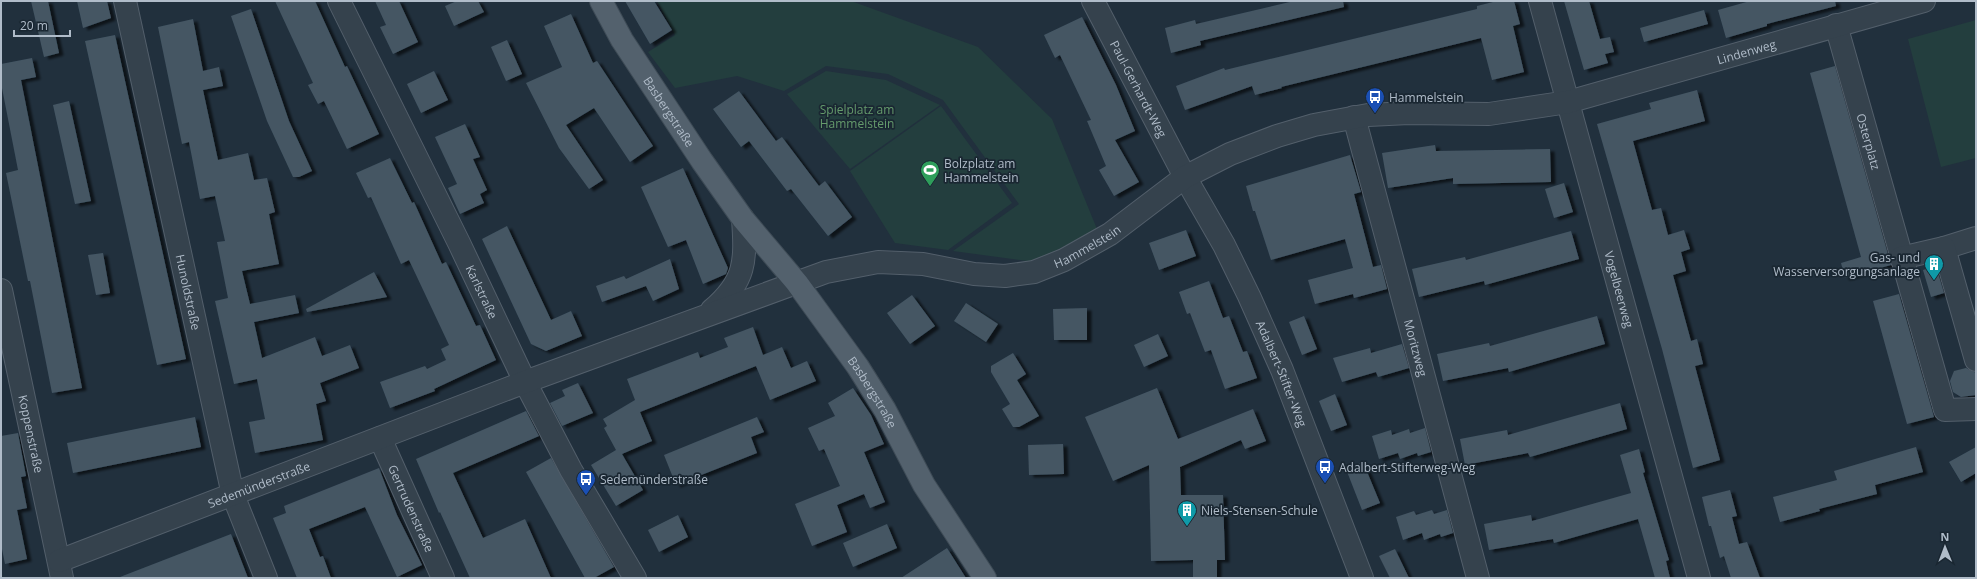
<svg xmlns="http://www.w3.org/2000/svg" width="1977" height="579" font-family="'Open Sans',sans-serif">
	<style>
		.green { fill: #233e3e }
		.building { fill: #445664; filter: url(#shadow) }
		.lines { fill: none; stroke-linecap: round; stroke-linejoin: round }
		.minor-casing { stroke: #535f6b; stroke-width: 24 }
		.major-casing { stroke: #3e4b56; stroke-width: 24 }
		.minor { stroke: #35424d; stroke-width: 22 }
		.major { stroke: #53616d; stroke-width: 22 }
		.labels { text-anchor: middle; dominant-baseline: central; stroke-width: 3.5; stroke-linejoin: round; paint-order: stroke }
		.street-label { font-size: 12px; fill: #b0bcc9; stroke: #1a2732 }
		.poi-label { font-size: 12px; fill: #b0bcc9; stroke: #1a2732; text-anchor: start }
		.park-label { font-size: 12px; fill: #659b6c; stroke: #1a2732 }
	</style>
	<defs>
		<filter id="shadow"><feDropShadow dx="4.5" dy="2.5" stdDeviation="1" flood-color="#0009"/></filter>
	</defs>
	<rect width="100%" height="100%" fill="#21303d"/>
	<path class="green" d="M657,1H851L978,47L1052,119L1097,229L1035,262L953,251L1019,204L943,100L888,74L826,66L784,91L737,76L675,88L648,52L675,35Z
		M1976,20V158L1941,167L1908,39Z
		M826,71L886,80L940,105L850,169L787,94Z
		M941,106L1012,203L948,250L895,243L850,171Z"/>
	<path class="building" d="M31,1H48L59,53L44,57Z
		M77,1H107L111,18L83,28Z
		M275,1H315L345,67L347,66L379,134L347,149L324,101L318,104L308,85L313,83Z
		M375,1H399L418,42L393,54L380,27L386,25Z
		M457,1H478L484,12L454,26L445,6Z
		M625,1H654L672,30L650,44Z
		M1294,1H1343L1344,7L1200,41L1201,45L1171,53L1165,28L1195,20L1196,24Z
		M1497,1H1514L1520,24L1513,26L1524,72L1492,80L1481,38L1281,87L1282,88L1255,95L1252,86L1185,110L1176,86L1224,68L1225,70L1477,9V6Z
		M1564,1H1589L1600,39L1610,37L1614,52L1605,54L1608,63L1584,70Z
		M1750,1H1835L1836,6L1767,24V26L1726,38L1718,10Z
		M251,9L289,121L312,171L299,177H293L267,121L231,16Z
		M1704,10L1708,24L1644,42L1640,28Z
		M571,14L593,63L597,61L653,146L630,162L594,108L566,125L603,180L589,189L559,148L526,83L562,67L544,26Z
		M1082,17L1116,85L1135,131L1115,140L1139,182L1114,196L1099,170L1106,166L1087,121L1091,120L1060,55L1055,58L1044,35Z
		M193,19L203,71L219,67L223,86L203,90L218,160L248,153L254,180L267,178L275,212L269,214L279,264L242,271L250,304L295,295L299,313L254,322L262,358L315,337L322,356L350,345L359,368L320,383L326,401L316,404L323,440L255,453L249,422L265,419L257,379L234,384L215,301L228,298L217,242L225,241L215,196L200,199L189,142L182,144L158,27Z
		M115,35L186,359L157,365L85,41Z
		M507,40L522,74L506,81L491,47Z
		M32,58L36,77L21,80L82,388L52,393L30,281H28L6,173L18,170L1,83V64Z
		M1835,66L1891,265L1845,278L1841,263L1861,257L1810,73Z
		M434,71L448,100L421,113L407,84Z
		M1697,90L1705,121L1633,141L1652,210L1661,208L1668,235L1684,230L1690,249L1681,252L1686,271L1673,275L1691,341L1697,339L1703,364L1695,366L1720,460L1693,468L1662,349L1597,124L1651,109L1649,103Z
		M739,91L776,141L782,137L819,186L825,181L852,217L828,236L791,189L787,191L749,141L741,147L713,109Z
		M69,101L91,201L75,204L53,105Z
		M465,124L480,157L473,159L487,190L480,194L484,203L460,214L448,188L457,184L435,137Z
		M1435,145L1436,151L1550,149L1551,182L1453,184V178L1388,188L1382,153Z
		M1350,155L1361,192L1354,194L1373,267L1381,265L1387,289L1354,298L1353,294L1315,304L1308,280L1353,268L1345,239L1271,260L1255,211H1253L1246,186Z
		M390,158L412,203L414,202L442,264L446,262L476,326L480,325L496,360L434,389L435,391L390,408L380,382L425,366L427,369L446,360L441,349L449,345L409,260L401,264L371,197L368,198L356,173Z
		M683,168L728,268L726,274L703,284L686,240L668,247L641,187Z
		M1564,183L1573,212L1554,218L1545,189Z
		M507,226L551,320L571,311L582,336L546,351L531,344L482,239Z
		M1186,230L1196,256L1159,270L1149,243Z
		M1571,231L1579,259L1485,285L1484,281L1419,297L1412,269L1465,257L1466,260Z
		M103,253L110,293L96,295L88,255Z
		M670,259L679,289L653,301L646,286L602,302L596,286L624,276L626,279Z
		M1936,266L1944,293L1931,297L1923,270Z
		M374,272L387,297L307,312L306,309Z
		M1209,281L1223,318L1229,316L1243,352L1247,351L1257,378L1225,389L1211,350L1205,352L1190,313L1187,314L1179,292Z
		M1899,294L1934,417L1907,424L1873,301Z
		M912,295L935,326L910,344L887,313Z
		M966,303L998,324L986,342L954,321Z
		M1087,308V340H1054L1053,309Z
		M1304,316L1317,349L1302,355L1289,322Z
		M1597,316L1605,344L1509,372L1508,368L1443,381L1437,354L1489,343L1490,346Z
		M753,327L763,355L782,347L791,368L807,361L816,381L770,400L756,366L640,412L652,441L622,454L643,490L616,506L591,465L616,450L604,428L607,426L603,419L635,400L627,379L698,352L700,358L728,347L724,338Z
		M1158,334L1168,356L1144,367L1134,345Z
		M1402,344L1409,368L1378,377L1376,372L1342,382L1333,358L1370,348L1371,353Z
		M1013,353L1026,374L1017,380L1039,416L1019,427H1013L1002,409L1010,404L991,372V366Z
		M1966,368L1976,373V395L1961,397L1953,392L1950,381L1954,371Z
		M578,383L593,413L562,426L550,403L565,396L562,390Z
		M853,388L871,415L884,444L864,452L885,502L870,508L864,494L837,505L847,532L812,546L795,504L840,486L824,449L819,451L808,428L835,416L828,403Z
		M1157,388L1178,439L1253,409L1266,441L1245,449L1241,440L1180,467L1181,495H1223L1225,560H1217V578H1193V560L1151,561L1149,465L1113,481L1085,417Z
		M1335,394L1347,425L1331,431L1319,401Z
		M1620,403L1627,429L1530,457L1528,453L1465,465L1460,439L1507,430L1508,435Z
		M526,411L539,436L453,473L483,538L525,519L551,578H470L440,512L439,513L416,459Z
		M195,417L201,447L73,473L67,443Z
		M757,417L764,432L751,437L757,453L676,485L664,455Z
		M1425,428L1431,452L1418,456L1417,453L1400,459L1398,453L1379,459L1372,436L1391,430L1392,435L1409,429L1410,433Z
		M18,433L26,476L21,477L27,508L17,510L27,559L5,564L1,544V436Z
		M1063,444L1064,474L1029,475L1028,445Z
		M1916,447L1923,472L1875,485L1877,494L1819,509L1820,511L1780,522L1773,497L1837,480L1834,471Z
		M1976,447V473L1961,482L1949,462Z
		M1639,449L1645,472L1643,473L1669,560L1666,561L1670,578H1655L1638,519L1554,543L1553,539L1489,550L1484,524L1531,515L1532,521L1631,493L1620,455Z
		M551,458L614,567L594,578H585L526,472Z
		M1363,462L1380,503L1362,510L1346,469Z
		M379,468L397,515L422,565L397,577L365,507L309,529L320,557L323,556L331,578H297L273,518L286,513L284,506Z
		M1730,490L1737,516L1732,517L1739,544L1747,542L1760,578H1731L1724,556L1720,558L1711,526H1709L1702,497Z
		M1432,510L1434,514L1447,510L1453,533L1441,537L1440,534L1424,540L1422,533L1403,540L1396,517L1414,511L1416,515Z
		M678,515L688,537L659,552L648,530Z
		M887,524L897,548L853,567L843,543Z
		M231,534L248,578H120V577Z
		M947,548L966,578H901Z
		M1395,549L1409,578H1390L1379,556Z"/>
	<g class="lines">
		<g class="minor-casing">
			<g id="minor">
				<path id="s1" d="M125,1L233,495L266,578"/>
				<path id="s2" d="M339,1L459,243L525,382L571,470L635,578"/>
				<path id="s3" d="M1093,1L1185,177L1224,245L1249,296L1282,370L1362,578"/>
				<path id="s4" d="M1540,1L1699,578"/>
				<path id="s5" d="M1836,25L1945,410L1976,409"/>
				<path id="s6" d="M1354,117L1478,578"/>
				<path d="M1944,248L1976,238"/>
				<path d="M1901,258L1944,248L1976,360"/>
				<path id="s7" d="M1,290L62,578"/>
				<path d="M712,310C746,281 746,261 743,219"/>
				<path id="s8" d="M380,438L443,578"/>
				<path id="s9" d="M59,561L525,382L826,272L878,262L923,264L974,274L1005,276L1034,272L1064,260L1110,234L1185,177L1230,154L1277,136L1314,125L1368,115L1409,113L1489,114L1568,102L1924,1"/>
			</g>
		</g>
		<g class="major-casing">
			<g id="major">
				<path id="s10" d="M601,1L622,40L702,161L743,219L797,283L858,367L885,410L924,485L985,578"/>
			</g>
		</g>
		<use href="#minor" class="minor"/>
		<use href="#major" class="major"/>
	</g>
	<defs>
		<g id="bus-pin" transform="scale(1)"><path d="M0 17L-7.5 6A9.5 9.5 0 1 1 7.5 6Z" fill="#1a4fb4" stroke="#1a2732"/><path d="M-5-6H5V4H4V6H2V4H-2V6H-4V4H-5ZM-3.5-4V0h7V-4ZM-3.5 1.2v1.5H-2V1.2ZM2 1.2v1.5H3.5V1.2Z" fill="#fff"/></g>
		<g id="stadium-pin" transform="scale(1)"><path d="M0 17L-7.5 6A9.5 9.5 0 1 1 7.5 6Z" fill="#2e9e5b" stroke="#1a2732"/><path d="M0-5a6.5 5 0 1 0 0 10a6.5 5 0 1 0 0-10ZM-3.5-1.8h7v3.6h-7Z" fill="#fff"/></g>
		<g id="building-pin" transform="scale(1)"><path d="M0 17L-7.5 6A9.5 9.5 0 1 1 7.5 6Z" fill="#0f9aa8" stroke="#1a2732"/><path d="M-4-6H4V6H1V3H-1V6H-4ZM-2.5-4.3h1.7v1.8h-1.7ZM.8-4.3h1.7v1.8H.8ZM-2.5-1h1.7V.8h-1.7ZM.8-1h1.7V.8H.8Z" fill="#fff"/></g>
	</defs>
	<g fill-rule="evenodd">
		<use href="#bus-pin" x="1375" y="97"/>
		<use href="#stadium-pin" x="930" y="170"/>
		<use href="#building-pin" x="1934" y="264"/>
		<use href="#bus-pin" x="1325" y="467"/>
		<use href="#bus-pin" x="586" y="479"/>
		<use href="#building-pin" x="1187" y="510"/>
	</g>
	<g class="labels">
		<g class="street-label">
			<text stroke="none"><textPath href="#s9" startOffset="1790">Lindenweg</textPath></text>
			<text stroke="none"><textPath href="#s3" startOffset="99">Paul-Gerhardt-Weg</textPath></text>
			<text stroke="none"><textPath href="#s10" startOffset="130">Basbergstraße</textPath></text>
			<text stroke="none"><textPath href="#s5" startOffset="121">Osterplatz</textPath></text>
			<text stroke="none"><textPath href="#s9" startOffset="1089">Hammelstein</textPath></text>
			<text stroke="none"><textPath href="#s4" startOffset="299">Vogelbeerweg</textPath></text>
			<text stroke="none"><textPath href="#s1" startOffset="298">Hunoldstraße</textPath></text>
			<text stroke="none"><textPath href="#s2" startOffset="324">Karlstraße</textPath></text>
			<text stroke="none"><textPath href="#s6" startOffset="239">Moritzweg</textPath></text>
			<text stroke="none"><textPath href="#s3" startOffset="418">Adalbert-Stifter-Weg</textPath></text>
			<text stroke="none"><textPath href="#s10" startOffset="477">Basbergstraße</textPath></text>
			<text stroke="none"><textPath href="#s7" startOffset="147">Koppenstraße</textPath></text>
			<text stroke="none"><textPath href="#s9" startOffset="214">Sedemünderstraße</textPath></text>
			<text stroke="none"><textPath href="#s8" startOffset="77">Gertrudenstraße</textPath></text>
		</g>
		<g class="poi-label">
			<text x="1389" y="97">Hammelstein</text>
			<text x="944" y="163">Bolzplatz am<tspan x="944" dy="14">Hammelstein</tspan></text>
			<text x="1920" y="257" text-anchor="end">Gas- und<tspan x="1920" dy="14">Wasserversorgungsanlage</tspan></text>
			<text x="1339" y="467">Adalbert-Stifterweg-Weg</text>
			<text x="600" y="479">Sedemünderstraße</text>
			<text x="1201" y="510">Niels-Stensen-Schule</text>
		</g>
		<g class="park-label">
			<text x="857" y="109">Spielplatz am<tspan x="857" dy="14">Hammelstein</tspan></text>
		</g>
	</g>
	<rect width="1977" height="579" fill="none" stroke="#b0bcc9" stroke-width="4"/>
	<g transform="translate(1945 547) rotate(359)" stroke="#1a2732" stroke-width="3" paint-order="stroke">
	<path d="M0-3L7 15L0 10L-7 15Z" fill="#b0bcc9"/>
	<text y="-6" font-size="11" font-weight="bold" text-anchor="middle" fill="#b0bcc9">N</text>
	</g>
	<path d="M14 30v6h56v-6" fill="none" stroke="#b0bcc9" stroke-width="2"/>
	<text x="20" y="30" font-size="12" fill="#b0bcc9" stroke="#1a2732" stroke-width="3" paint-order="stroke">20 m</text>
</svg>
